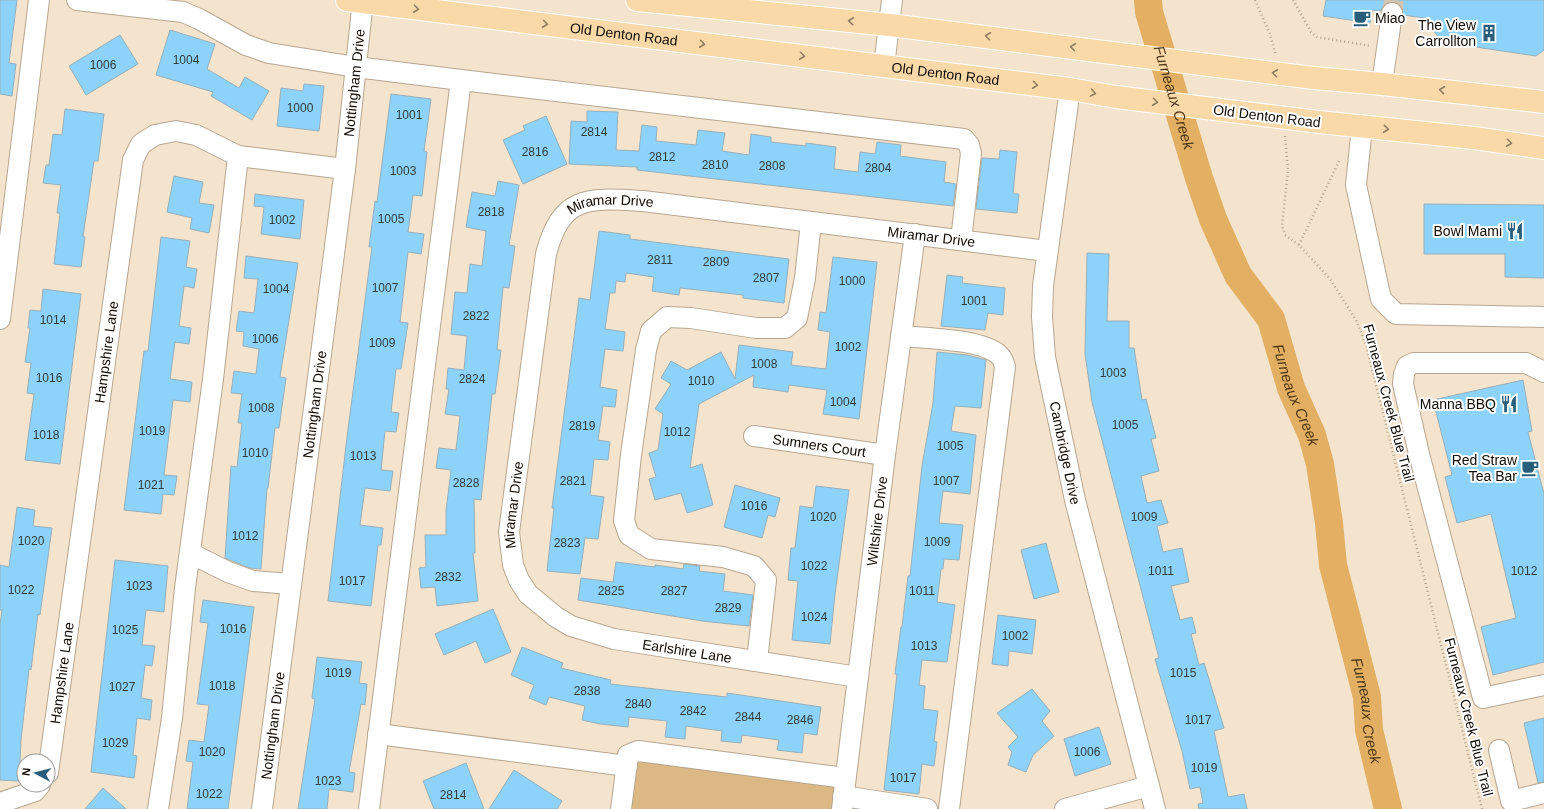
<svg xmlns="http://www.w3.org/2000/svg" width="1544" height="809" font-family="Arial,sans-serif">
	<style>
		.grass { fill: #dcb885 }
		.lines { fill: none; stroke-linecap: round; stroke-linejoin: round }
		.river { stroke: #e2af63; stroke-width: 28 }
		.building { fill: #8dd3f9; stroke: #96afbe }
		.minor-tunnel { stroke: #d3c3af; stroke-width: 20; stroke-dasharray: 20 10; stroke-linecap: butt }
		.minor-casing { stroke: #b6a690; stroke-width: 22 }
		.major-casing { stroke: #fff; stroke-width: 24 }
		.path { stroke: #afa290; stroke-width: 2.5; stroke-dasharray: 1 3; stroke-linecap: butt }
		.minor { stroke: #fff; stroke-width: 20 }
		.major { stroke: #fad9a9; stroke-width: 22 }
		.major-bridge-casing { stroke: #fff; stroke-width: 24; stroke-linecap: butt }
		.major-bridge { stroke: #fad9a9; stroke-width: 22 }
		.oneway { stroke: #917c5f }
		.labels { text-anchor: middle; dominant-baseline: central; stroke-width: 4; stroke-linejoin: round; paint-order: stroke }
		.number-label { font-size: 12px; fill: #2f3c41 }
		.poi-label { font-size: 14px; fill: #100a04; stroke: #fff; text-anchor: end }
		.street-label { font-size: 14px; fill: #100a04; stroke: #fff }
		.water-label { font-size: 15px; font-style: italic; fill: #4b3615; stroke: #fff }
	</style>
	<rect width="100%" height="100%" fill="#f5e4cd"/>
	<path class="grass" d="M634,758L835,786L834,809H626Z"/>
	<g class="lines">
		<path class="river" id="s1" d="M1148,0L1149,12L1199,178L1213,219L1238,275L1271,319L1291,388L1312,435L1320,464L1329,523L1333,565L1367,697L1369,730L1388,809"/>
	</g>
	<path class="building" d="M0,0H17L9,63L16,64L12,96L0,94Z
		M1326,0H1544V50L1536,56L1442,42L1424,18L1403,15L1402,8L1394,2L1387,3L1383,6L1381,11L1372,10L1370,23L1323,16Z
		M170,30L215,44L207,69L239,88L245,77L269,91L252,120L211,96L213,92L156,75Z
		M120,35L138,64L86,95L69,66Z
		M304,84L324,86L319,131L277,126L281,88L303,91Z
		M391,94L431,99L424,151L427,152L422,196L413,195L408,232L424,234L421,254L408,252L400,322L408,323L401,369H396L391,412L399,413L396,432L385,431L381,470L393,471L390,491L365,488L360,525L383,528L381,545H378L371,606L328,601L347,437L372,247H369L375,201L377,202Z
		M65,109L104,114L98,161H94L83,236L85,237L81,267L54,264L60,213H57L61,185L43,183L46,165H49L53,134L62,135Z
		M587,111L618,112L616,150L639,151L642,125L657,127L656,141L696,145L698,130L725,133L722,151L749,155L751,134L771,137V142L806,146V143L836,147L834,169L858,172L860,152L875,154L877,142L901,145L900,156L946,162L944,182L956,184L953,206L637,170V167L569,164L571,121L587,122Z
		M546,116L567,164L523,184L503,140L525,130L523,126Z
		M1000,150L1017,152L1013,194H1019L1017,213L976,209L982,158L999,159Z
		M174,176L203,182L199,203L214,205L209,233L190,229L192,218L167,212Z
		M498,181L519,185L509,245L515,246L509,288L503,287L497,350H501L495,394H492L481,500L474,499L475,553H473L478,601L437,606L435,587L421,588L419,568L426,567L425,535H446V511L451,470L436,468L439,448L456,450L460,416L445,414L449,389H446L448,368L464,370L467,336L451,334L455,292L467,293L470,264L482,266L486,231L466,227L472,192L495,196Z
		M255,194L304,200L300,239L261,234L264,207L254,206Z
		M1424,204L1544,205V278L1505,277V254H1424Z
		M599,231L630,235V239L789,259L784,303L743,298V295L680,288L679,295L652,291L654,277L626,273L625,282L616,281L615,293H610L605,329L625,332L623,351L605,349L600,387L617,390L615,407L603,406L598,440L610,442L608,460L594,459L590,495L604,497L598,539L585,538L580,574L547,571L554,508H552L579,298L590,300Z
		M161,237L190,241L186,267L197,269L194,288L184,286L179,326L191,328L189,344L175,342L170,379L192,382L190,402L173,400L164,475L177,476L174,495L163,494L161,514L124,510L144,351H148Z
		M1087,253L1109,254L1107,321H1129V348H1134L1142,400L1146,399L1156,438L1151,439L1159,471L1141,476L1147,503L1161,500L1168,523L1157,526L1163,552L1182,548L1189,582L1171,586L1180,620L1192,617L1196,633L1191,634L1199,665L1204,663L1224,728L1214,731L1228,797L1244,794L1247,809H1199L1198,804L1203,803L1200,787L1190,789L1182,751L1155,659L1159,658L1092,402L1085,354Z
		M246,256L298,263L280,377L286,378L279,428H275L268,488H267L261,569L250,568L225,558L231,466L237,467L242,423H238L242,394L231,393L234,371L256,374L259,349L243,346L244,332L236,331L239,311L254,313L258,279L244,278Z
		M833,257L877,262L859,419L823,414L827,390L789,385L788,392L753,387L754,375L699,404L690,468L702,464L713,505L687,513L681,493L655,500L649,479L656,477L649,453L658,450L663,414L655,409L671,384L661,378L671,361L687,370L721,352L735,379L739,345L793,352L791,365L826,369L830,332L818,330L820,312L826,313Z
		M947,275L963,277L962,283L1005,288L1003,315L988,313L985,330L941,326Z
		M43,289L81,294L60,464L25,460L34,394L27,393L31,363L25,362L30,328H28L30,310L41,311Z
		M937,352L967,355L986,360L981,408L955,406L951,431L976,435L970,494L943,491L939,523L963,525L959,560L944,559L943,569H941L937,602L955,605L947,662L922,660L919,685L925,686L923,709L938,711L934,741L937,742L934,766L922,764L919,794L884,790L897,674H895L901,627H902L908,576H910L922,466L933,403Z
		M1523,380L1532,431L1528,432L1544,494V662L1493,675L1481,627L1516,618L1491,514L1457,523L1445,477L1452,475L1433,400Z
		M735,485L780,498L775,517L768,515L762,538L724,527Z
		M816,486L849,490L835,594L830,644L792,640L798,581L788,580L791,548H795L800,506L813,508Z
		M17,507L35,510L33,526L52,528L40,615L38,614L31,670L29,669L21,740L19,781L0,780V625L2,610H0V565L9,567Z
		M1046,543L1059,592L1034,599L1021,550Z
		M115,560L168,566L164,612L146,610L142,645L155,646L152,666L145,665L141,698L152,700L150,720L137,718L133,755L137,756L134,778L91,772Z
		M616,562L655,567V565L683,569L684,564L700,566L699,571L725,574L723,591L753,595L749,626L702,621L578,600L581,578L613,582Z
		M203,600L254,607L228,809H187L193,762L186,761L189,740L204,742L209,705L197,704L208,623L200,622Z
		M493,609L511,652L485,663L476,641L444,655L435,634Z
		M998,615L1036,620L1032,654L1009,651L1008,666L992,664Z
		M522,647L563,663L561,668L611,680L610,684L727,697V693L821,707L817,735L804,733L802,753L777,750L779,740L742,735L741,743L721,741L722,731L686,726L685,739L665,737L667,721L629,717L628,727L600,724L582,720L585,706L549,697L546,705L529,698L534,685L511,675Z
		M317,657L362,662L359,683L367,684L365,705L361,704L349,772L355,773L353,792L329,789L327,809H298L315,699L312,698Z
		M1032,689L1050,711L1042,721L1054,736L1033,755L1026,772L1008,765L1012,752L1008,747L1018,737L997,713Z
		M1544,718V782L1538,783L1524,723Z
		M1099,727L1111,764L1075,776L1064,739Z
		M466,763L484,809H434L423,781Z
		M514,770L562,801L557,809H489Z
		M103,788L126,809H85Z"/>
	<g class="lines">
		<path class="minor-tunnel" d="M1392,13L1394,0"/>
		<g class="minor-casing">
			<g id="minor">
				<path d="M77,0L183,12L199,19L246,45L269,53L356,67L461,80L369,809"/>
				<path d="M884,66L892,0"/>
				<path d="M461,80L964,139L969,145L971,153L961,240"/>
				<path d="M1382,84L1392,13"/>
				<path id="s2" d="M1070,89L1043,286L1042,317L1045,357L1075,500L1155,809"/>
				<path d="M1362,127L1356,185L1381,299L1396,314L1544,317"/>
				<path d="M0,319L39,0"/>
				<path d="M901,336C924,338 984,339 1000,356C1002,358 1004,363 1005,367L949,809"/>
				<path d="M1544,372L1526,363H1414L1407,366L1404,374L1403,384L1419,454L1483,698L1544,685"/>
				<path id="s3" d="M754,436L885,455"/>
				<path d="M190,553L228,572L253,581L290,584"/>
				<path d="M757,661L766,580L754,566L723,557L651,549L629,535L624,521L631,455L646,350L651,331L667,317L691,318L756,328H785L797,318L805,278L811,222"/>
				<path id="s4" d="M858,677L614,639L571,626L556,617L528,594L519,580L513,565L509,532L546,254C562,194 589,198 643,201L1047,251"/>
				<path d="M378,734L627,766"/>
				<path d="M1499,750L1511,801L1544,793"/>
				<path id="s5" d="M48,773L133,160L141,144L155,135L176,131L196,135L238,156L345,169"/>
				<path d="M843,796L927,809"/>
				<path d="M0,803L35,791L40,785"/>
				<path d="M158,809L172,718L185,588L213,379L238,156"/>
				<path id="s6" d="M262,809L345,169L363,0"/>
				<path d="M621,809L628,755L638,751L845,778"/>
				<path id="s7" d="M842,809L885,455L915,234"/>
				<path d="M1065,809L1149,786"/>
			</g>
		</g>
		<g class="major-casing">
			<g id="major">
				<path id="s8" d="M347,0L1070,89L1116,97"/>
				<path d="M637,0L890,25L1112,53"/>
				<path d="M1314,78L1382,84L1544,102"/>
				<path d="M1319,122L1474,138L1544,148"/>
			</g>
		</g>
		<path class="path" d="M1255,0L1270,34L1276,56
			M1293,0L1311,32L1317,37L1371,46
			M1285,136L1288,170L1282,226L1285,235L1299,245L1330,279L1356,320L1366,345L1482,809
			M1299,245L1340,159"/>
		<use href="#minor" class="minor"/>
		<use href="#major" class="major"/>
		<g class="major-bridge-casing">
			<path id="major-bridge" d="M1112,53L1314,78
				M1116,97L1319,122"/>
		</g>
		<use href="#major-bridge" class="major-bridge"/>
	</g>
	<defs><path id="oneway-chevron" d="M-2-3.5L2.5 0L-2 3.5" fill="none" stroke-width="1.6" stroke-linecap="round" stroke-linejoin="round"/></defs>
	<g class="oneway">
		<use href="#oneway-chevron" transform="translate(416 9) rotate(7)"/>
		<use href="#oneway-chevron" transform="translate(851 21) rotate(-174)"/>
		<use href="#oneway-chevron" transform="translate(545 24) rotate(7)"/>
		<use href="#oneway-chevron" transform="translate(988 36) rotate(-173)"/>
		<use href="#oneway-chevron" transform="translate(702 44) rotate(7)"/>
		<use href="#oneway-chevron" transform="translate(1073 47) rotate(-172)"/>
		<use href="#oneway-chevron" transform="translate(802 56) rotate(7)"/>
		<use href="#oneway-chevron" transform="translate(1275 73) rotate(-173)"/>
		<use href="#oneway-chevron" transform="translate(1035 85) rotate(7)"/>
		<use href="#oneway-chevron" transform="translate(1442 90) rotate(-174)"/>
		<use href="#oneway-chevron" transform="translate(1093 93) rotate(10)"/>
		<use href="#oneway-chevron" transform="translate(1155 102) rotate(7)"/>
		<use href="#oneway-chevron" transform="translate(1386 129) rotate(6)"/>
		<use href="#oneway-chevron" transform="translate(1509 143) rotate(7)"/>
	</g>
	<defs>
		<g id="cafe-bare" transform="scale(1.38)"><path d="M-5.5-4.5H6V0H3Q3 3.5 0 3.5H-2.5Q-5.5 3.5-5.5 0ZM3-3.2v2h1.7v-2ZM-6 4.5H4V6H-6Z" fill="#285e79" stroke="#fff" stroke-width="2.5" paint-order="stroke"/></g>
		<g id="building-bare" transform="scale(1.38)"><path d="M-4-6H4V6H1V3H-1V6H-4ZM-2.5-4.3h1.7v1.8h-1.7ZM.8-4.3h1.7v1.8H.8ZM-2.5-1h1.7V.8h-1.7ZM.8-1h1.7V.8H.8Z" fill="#285e79" stroke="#fff" stroke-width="2.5" paint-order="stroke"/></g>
		<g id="restaurant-bare" transform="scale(1.38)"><path d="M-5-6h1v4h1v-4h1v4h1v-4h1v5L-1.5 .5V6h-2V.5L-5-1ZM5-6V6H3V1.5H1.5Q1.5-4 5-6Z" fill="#285e79" stroke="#fff" stroke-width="2.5" paint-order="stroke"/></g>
	</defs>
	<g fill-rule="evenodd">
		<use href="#cafe-bare" x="1362" y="18"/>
		<use href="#building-bare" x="1489" y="33"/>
		<use href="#restaurant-bare" x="1515" y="231"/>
		<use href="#restaurant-bare" x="1509" y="404"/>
		<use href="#cafe-bare" x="1530" y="468"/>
	</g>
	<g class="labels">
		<g class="number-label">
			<text x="186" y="60">1004</text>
			<text x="103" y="65">1006</text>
			<text x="300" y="108">1000</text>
			<text x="409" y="115">1001</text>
			<text x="594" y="132">2814</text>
			<text x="535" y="152">2816</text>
			<text x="662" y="157">2812</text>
			<text x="715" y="165">2810</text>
			<text x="772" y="166">2808</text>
			<text x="878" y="168">2804</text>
			<text x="403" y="171">1003</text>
			<text x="491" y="212">2818</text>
			<text x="391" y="219">1005</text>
			<text x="282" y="220">1002</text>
			<text x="660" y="260">2811</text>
			<text x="716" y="262">2809</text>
			<text x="766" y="278">2807</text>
			<text x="852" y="281">1000</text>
			<text x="385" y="288">1007</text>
			<text x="276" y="289">1004</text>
			<text x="974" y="301">1001</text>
			<text x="476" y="316">2822</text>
			<text x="53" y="320">1014</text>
			<text x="265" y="339">1006</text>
			<text x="382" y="343">1009</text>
			<text x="848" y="347">1002</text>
			<text x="764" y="364">1008</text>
			<text x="1113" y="373">1003</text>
			<text x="49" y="378">1016</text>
			<text x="472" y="379">2824</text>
			<text x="701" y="381">1010</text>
			<text x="843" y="402">1004</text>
			<text x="261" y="408">1008</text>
			<text x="1125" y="425">1005</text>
			<text x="582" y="426">2819</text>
			<text x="152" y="431">1019</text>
			<text x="677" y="432">1012</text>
			<text x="46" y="435">1018</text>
			<text x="950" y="446">1005</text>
			<text x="255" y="453">1010</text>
			<text x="363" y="456">1013</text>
			<text x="573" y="481">2821</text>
			<text x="946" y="481">1007</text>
			<text x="466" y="483">2828</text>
			<text x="151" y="485">1021</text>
			<text x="754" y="506">1016</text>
			<text x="823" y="517">1020</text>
			<text x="1144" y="517">1009</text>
			<text x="245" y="536">1012</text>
			<text x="31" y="541">1020</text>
			<text x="937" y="542">1009</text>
			<text x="567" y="543">2823</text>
			<text x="814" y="566">1022</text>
			<text x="1161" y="571">1011</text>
			<text x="1524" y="571">1012</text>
			<text x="448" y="577">2832</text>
			<text x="352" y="581">1017</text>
			<text x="139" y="586">1023</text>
			<text x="21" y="590">1022</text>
			<text x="611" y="591">2825</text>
			<text x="674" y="591">2827</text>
			<text x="922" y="591">1011</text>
			<text x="728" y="608">2829</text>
			<text x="814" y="617">1024</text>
			<text x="233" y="629">1016</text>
			<text x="125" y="630">1025</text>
			<text x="1015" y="636">1002</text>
			<text x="924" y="646">1013</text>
			<text x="338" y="673">1019</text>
			<text x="1183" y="673">1015</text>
			<text x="222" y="686">1018</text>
			<text x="122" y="687">1027</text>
			<text x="587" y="691">2838</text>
			<text x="638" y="704">2840</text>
			<text x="693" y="711">2842</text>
			<text x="748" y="717">2844</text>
			<text x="800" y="720">2846</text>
			<text x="1198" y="720">1017</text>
			<text x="115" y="743">1029</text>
			<text x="212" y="752">1020</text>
			<text x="1087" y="752">1006</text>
			<text x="1204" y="768">1019</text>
			<text x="903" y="778">1017</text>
			<text x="328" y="781">1023</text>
			<text x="209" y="794">1022</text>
			<text x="453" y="795">2814</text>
		</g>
		<g class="poi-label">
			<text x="1375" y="18" text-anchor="start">Miao</text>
			<text x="1476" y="25">The View<tspan x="1476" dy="16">Carrollton</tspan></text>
			<text x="1502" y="231">Bowl Mami</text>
			<text x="1496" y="404">Manna BBQ</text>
			<text x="1517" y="460">Red Straw<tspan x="1517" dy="16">Tea Bar</tspan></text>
		</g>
		<g class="street-label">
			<text stroke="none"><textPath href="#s8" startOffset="279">Old Denton Road</textPath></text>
			<text stroke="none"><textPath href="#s8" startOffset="603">Old Denton Road</textPath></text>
			<text stroke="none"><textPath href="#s6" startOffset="732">Nottingham Drive</textPath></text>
			<text transform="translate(1267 116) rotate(7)">Old Denton Road</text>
			<text stroke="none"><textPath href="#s4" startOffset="785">Miramar Drive</textPath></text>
			<text stroke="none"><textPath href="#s4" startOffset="1109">Miramar Drive</textPath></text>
			<text stroke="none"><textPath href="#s5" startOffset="425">Hampshire Lane</textPath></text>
			<text transform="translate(1389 403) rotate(75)">Furneaux Creek Blue Trail</text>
			<text stroke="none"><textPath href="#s6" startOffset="408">Nottingham Drive</textPath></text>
			<text stroke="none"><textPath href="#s3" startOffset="66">Sumners Court</textPath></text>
			<text stroke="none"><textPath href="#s2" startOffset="368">Cambridge Drive</textPath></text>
			<text stroke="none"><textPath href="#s4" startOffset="439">Miramar Drive</textPath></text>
			<text stroke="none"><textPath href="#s7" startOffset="290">Wiltshire Drive</textPath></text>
			<text transform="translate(687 651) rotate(9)">Earlshire Lane</text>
			<text stroke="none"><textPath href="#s5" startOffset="101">Hampshire Lane</textPath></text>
			<text transform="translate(1469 717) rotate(76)">Furneaux Creek Blue Trail</text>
			<text stroke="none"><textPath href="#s6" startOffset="84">Nottingham Drive</textPath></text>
		</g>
		<g class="water-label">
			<text stroke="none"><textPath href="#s1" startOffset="101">Furneaux Creek</textPath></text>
			<text stroke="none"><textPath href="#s1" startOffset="425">Furneaux Creek</textPath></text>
			<text stroke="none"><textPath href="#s1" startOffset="750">Furneaux Creek</textPath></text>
		</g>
	</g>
	<g transform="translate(36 773) rotate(277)"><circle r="19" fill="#ffffff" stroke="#9f9d9b"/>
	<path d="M0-3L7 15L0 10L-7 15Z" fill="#285e79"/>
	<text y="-6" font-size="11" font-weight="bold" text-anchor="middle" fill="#100a04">N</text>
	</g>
</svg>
